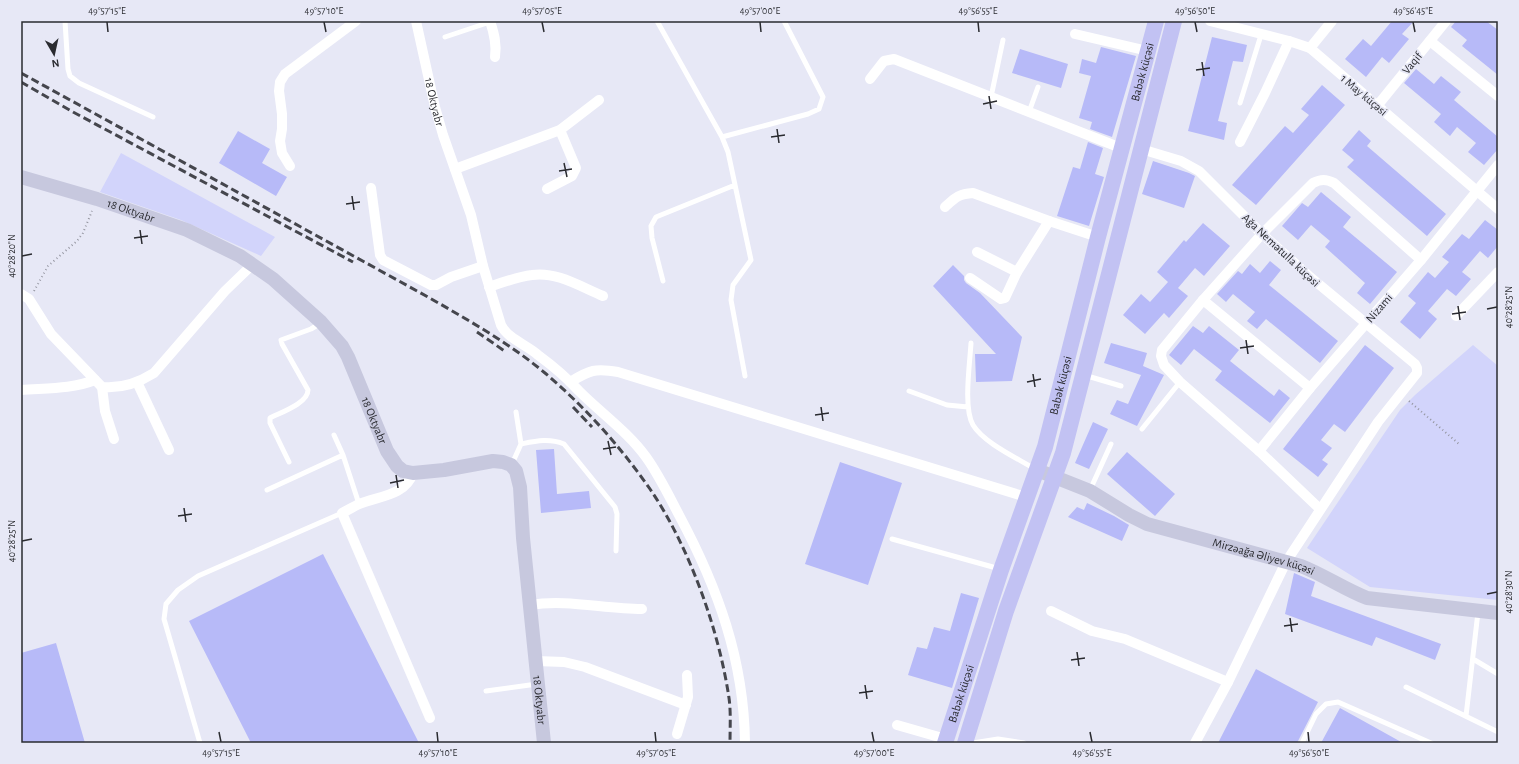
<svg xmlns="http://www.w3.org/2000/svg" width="1519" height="764" font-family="'Alegreya Sans',sans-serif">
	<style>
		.green { fill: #d2d4fb }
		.building { fill: #b7baf8 }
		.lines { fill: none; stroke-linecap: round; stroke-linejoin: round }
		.path { stroke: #9596a1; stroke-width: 2; stroke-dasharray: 1 3; stroke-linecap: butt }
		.lane { stroke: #fff; stroke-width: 5 }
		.street { stroke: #fff; stroke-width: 10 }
		.secondary { stroke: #c7c8de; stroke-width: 14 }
		.primary { stroke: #c2c2f3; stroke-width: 16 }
		.rail { stroke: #45464d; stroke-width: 3; stroke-dasharray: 8 4; stroke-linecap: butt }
		.ticks { fill: none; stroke: #2a2b30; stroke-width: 1.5 }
		.labels { text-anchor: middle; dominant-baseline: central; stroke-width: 3.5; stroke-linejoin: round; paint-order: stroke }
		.street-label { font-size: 12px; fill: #2a2b30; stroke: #e7e8f6 }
		.neatline { fill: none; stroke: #2a2b30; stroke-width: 1.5 }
		.ticks-label { font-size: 10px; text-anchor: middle; fill: #2a2b30 }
	</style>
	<rect width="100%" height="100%" fill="#e7e8f6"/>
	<path class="green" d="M121,153L275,237L261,256L181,220L100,192Z
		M1473,345L1498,366V600L1370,587L1307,548L1400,410L1415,395Z"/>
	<path class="building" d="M1392,21H1414L1402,34L1409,39L1389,63L1382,57L1366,77L1345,59L1363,39L1371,46Z
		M1456,21H1486L1498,30V75L1462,46L1467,40L1451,27Z
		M1212,37L1247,45L1243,62L1233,61L1218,121L1227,123L1224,140L1188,131Z
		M1101,47L1136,56L1112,137L1090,129L1092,122L1079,118L1091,76L1079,73L1082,59L1096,63Z
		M1020,49L1068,64L1061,88L1012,73Z
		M1416,69L1434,84L1441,76L1461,92L1454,100L1498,137V149L1484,165L1468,152L1476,143L1457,127L1450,136L1434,122L1441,114L1404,83Z
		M1322,85L1345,105L1256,205L1232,185L1285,126L1293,133L1309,115L1301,109Z
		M1359,130L1371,141L1367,146L1446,214L1427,236L1347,167L1354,160L1342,150Z
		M238,131L270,149L262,163L287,177L276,196L219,163Z
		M1088,142L1103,148L1095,174L1104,177L1089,226L1057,216L1073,167L1080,169Z
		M1153,161L1189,173L1195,176L1184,208L1142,194Z
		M1321,192L1351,217L1343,227L1397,272L1370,304L1357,293L1365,283L1325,247L1330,241L1311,225L1298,240L1282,226L1302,203L1308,207Z
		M1485,220L1498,230V246L1488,258L1480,251L1462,272L1471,279L1456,296L1447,289L1428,311L1437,319L1420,339L1400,322L1416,303L1408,296L1428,272L1435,278L1449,262L1442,257L1462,234L1469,239Z
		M1203,223L1230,246L1204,276L1195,268L1178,288L1188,296L1169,318L1164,313L1145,334L1123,315L1141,294L1150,302L1168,282L1157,272L1184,240L1186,242Z
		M1270,261L1281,270L1269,285L1338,341L1320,363L1266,319L1257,329L1247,321L1255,312L1233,294L1226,302L1217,294L1238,271L1242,274L1250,264L1260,273Z
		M953,265L964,276V280L966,283L980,293L1022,337L1012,381L976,382L975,354H996L933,286Z
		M1193,326L1203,333L1209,326L1239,350L1230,361L1274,396L1279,389L1290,398L1270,423L1215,380L1222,371L1194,349L1181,365L1169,355Z
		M1111,343L1147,353L1143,366L1164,375L1137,426L1110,414L1117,400L1128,404L1141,375L1104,363Z
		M1365,345L1394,368L1345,432L1334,424L1321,440L1332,448L1322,460L1328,464L1318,477L1283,449Z
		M1093,422L1108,429L1089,469L1075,463Z
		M554,449L557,494L589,491L591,508L541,513L536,450Z
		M1127,452L1175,494L1155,516L1107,474Z
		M840,462L902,483L868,585L805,564Z
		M1087,503L1114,516L1129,525L1122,541L1068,517L1077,507L1084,510Z
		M323,554L419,743H251L189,621Z
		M1294,573L1315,582L1311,596L1441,644L1435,660L1376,637L1372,646L1285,614Z
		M961,593L979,598L952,688L908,675L917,647L927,649L934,627L950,631Z
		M56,643L85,743H21V653Z
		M1256,669L1318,702L1297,743H1218Z
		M1340,708L1403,743H1321Z"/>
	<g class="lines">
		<path class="path" d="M34,291L48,266L77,241L83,233L92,211
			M1409,401L1459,444"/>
		<path class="lane" d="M65,21L68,69L70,76L79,83L153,117
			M657,21L722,137L728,152L751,260L733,285L731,300L745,376
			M445,37L490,22
			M991,97L1003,40
			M1240,103L1261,35
			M1029,112L1038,87
			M722,137L808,114L819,109L823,97L784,21
			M663,281L652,238L651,226L656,217L735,185
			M971,343C970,363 963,408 973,425C984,443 1017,458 1035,469
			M1084,375L1121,386
			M909,391L947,405L968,407
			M516,412L521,444
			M1142,429L1180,382
			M334,435L343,455L359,504
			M289,462L270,423V418C282,412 308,403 308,390L282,344L281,340L311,329L321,323
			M512,464L521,444C536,441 549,438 564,444L615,507L617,514L616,551
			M267,490L343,455
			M1090,490L1111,444
			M892,539L1000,569
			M1473,659L1498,674
			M1406,687L1498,732
			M486,691L537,684
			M1466,716L1478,612
			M200,743L164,619L166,604L178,590L198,576L342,513
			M973,743L998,739L1024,743
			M1302,743L1316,714L1326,704L1338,702L1431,743"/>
		<g class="street">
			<path id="s1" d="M416,21L435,107L443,135L471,215L483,266L501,325C508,339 527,345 538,355C553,366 567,378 579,391C601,413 628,432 646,457C659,475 669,496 679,515C718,588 744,660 745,743"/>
			<path d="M490,21C494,33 497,44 495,57"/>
			<path d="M1210,21L1289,41L1310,48L1498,209"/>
			<path d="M1075,34L1148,51"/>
			<path d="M1430,41L1498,96"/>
			<path d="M1310,48L1332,21"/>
			<path d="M870,79L884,61L894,59L1121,148"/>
			<path d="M1377,106L1446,21"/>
			<path d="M1240,142L1265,93L1289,41"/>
			<path d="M1141,149L1181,161L1199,171L1262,234L1309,276L1415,364L1417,368V373L1378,422L1286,562L1228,682L1195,743"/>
			<path d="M290,166L282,153L280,141L282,129V114L279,91L280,82L285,74L356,21"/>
			<path d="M455,169L560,130L599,100"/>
			<path d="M371,188L380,255L383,260L431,285H436L451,277L483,266"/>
			<path d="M547,189L572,176L576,168L560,130"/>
			<path d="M945,207C955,198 958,194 973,193L1049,221"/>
			<path d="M977,252L1017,272"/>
			<path d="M970,278L1001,299L1005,298L1017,272L1049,221L1098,237"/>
			<path d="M489,287C503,282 517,277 532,275C556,271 581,287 603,296"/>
			<path d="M21,294L29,299L51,334L102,387C122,389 138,383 154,373L225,291L253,264"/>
			<path d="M1203,300L1310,388"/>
			<path d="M1456,316L1498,272"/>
			<path d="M137,382L169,450"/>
			<path d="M570,382C590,370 595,368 618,372L1026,497"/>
			<path d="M102,387L105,411L114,439"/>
			<path d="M21,390C46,388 72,389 95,380"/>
			<path d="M1259,451L1310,388L1421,260L1498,165"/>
			<path d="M413,473C405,496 379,496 359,504C353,507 348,510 342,513L430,718"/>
			<path d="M1320,509L1259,451L1180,382L1164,365L1161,356L1162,350L1203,300L1262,234L1313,183C1321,179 1326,179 1334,183L1421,260"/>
			<path d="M530,605C567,599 604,609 642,609"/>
			<path d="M1051,611L1092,631L1125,639L1228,682"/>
			<path d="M536,661L564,662L585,667L686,705"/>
			<path d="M897,725L946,739"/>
			<path d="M677,734L688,697L687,675"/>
		</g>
		<g class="secondary">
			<path id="s2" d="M21,177L97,199L187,230L240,256L273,279L321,322L342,346L348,357L387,451L397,466L403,471L413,473L444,470L493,461L503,462L511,465L516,471L520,487L523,538L544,743"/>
			<path id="s3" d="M1037,470L1090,491L1129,515L1147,524L1301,566C1324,575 1344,589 1367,598L1498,613"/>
		</g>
		<g class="primary">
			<path id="s4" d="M945,743L1001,570L1045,447L1098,237L1156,21"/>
			<path d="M965,743L1006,611L1063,453L1174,21"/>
		</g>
		<path class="rail" d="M21,73L428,297C468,320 509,343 545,373C585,407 620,446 650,489C689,546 719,630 729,698C731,712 730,728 730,743
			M21,82L73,112L353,262
			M477,332L506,352
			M573,407L592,427"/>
	</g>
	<path class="ticks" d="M107,22L108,32M324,22L326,32M542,22L544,32M760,22L761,32M978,22L979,32M1195,22L1197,32M1413,22L1415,32M1202,62L1204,76M1196,70L1210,68M989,96L991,109M983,104L997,101M777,129L779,143M771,137L785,135M564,163L567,177M559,171L572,169M352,196L354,210M346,204L360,202M140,230L142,244M134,238L148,236M22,256L32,254M1458,306L1460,320M1487,309L1497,307M1452,314L1466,312M1246,340L1248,354M1240,348L1254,346M1033,374L1035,387M1027,382L1041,379M821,407L823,421M815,415L829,413M608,441L611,455M603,449L616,447M396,475L398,488M390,483L404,480M184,508L186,522M178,516L192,514M22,541L32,539M1487,594L1497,592M1290,618L1292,632M1284,626L1298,624M1077,652L1079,666M1071,660L1085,658M865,685L867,699M859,693L873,691M219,732L221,742M437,732L438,742M655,732L656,742M872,732L874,742M1090,732L1092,742M1308,732L1309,742"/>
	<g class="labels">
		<g class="street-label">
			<text transform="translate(1412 63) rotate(-51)">Vaqif</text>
			<text stroke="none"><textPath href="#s4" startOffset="700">Babək küçəsi</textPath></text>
			<text transform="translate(1364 95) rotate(40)">1 May küçəsi</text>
			<text stroke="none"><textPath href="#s1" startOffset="83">18 Oktyabr</textPath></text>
			<text stroke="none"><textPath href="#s2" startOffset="115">18 Oktyabr</textPath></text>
			<text transform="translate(1281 250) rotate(43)">Ağa Nemətulla küçəsi</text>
			<text transform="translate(1379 308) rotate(-49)">Nizami</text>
			<text stroke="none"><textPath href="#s4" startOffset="376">Babək küçəsi</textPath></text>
			<text stroke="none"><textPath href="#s2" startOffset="451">18 Oktyabr</textPath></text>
			<text stroke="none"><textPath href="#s3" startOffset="244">Mirzəağa Əliyev küçəsi</textPath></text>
			<text stroke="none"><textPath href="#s4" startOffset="52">Babək küçəsi</textPath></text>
			<text stroke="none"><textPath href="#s2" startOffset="858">18 Oktyabr</textPath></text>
		</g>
	</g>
	<rect width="1519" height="764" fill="none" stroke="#e7e8f6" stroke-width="44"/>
	<g transform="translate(54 54) rotate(171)" stroke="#e7e8f6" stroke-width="3" paint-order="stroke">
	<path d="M0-3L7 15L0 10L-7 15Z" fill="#2a2b30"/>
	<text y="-6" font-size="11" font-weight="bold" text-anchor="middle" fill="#2a2b30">N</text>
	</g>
	<rect x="22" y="22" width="1475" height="720" class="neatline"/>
	<g class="ticks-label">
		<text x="107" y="14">49°57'15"E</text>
		<text x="324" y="14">49°57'10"E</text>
		<text x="542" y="14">49°57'05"E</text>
		<text x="760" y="14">49°57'00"E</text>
		<text x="978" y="14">49°56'55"E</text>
		<text x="1195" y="14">49°56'50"E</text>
		<text x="1413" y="14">49°56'45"E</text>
		<text transform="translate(11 256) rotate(-90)" y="4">40°28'20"N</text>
		<text transform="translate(1508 307) rotate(-90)" y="4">40°28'25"N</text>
		<text transform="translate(11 541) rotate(-90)" y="4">40°28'25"N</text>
		<text transform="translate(1508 592) rotate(-90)" y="4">40°28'30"N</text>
		<text x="221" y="756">49°57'15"E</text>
		<text x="438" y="756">49°57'10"E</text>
		<text x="656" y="756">49°57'05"E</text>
		<text x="874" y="756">49°57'00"E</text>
		<text x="1092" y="756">49°56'55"E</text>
		<text x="1309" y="756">49°56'50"E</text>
	</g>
</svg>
